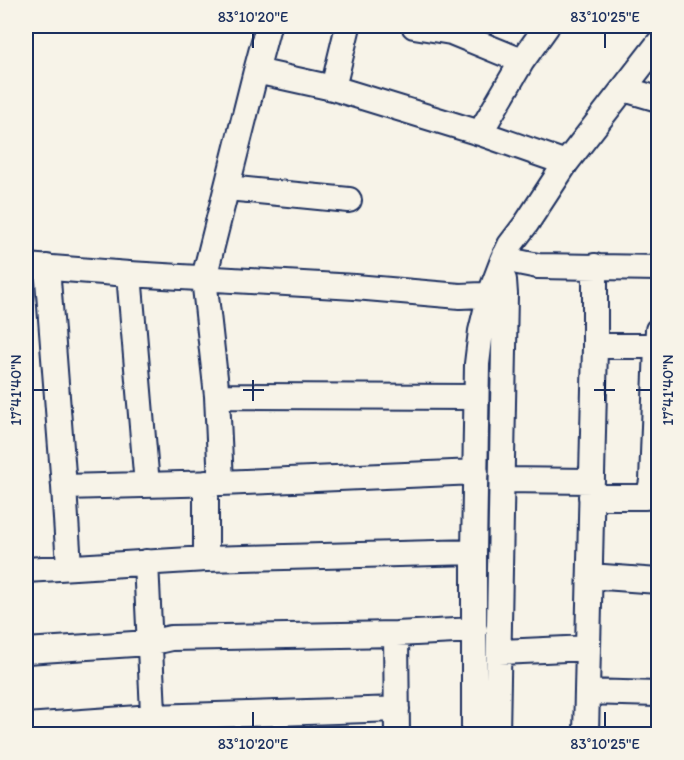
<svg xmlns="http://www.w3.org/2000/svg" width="684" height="760" font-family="Itim,sans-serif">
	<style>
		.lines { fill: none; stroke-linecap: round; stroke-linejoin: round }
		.minor-casing { stroke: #1b2f5e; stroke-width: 28 }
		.minor { stroke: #f7f3e8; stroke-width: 24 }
		.ticks { fill: none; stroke: #1b2f5e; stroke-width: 2 }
		.neatline { fill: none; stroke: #1b2f5e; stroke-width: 2 }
		.ticks-label { font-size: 15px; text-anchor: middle; fill: #1b2f5e }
	</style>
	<rect width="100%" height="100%" fill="#f7f3e8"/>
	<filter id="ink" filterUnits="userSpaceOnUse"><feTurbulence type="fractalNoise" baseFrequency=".0167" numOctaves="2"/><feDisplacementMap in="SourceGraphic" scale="12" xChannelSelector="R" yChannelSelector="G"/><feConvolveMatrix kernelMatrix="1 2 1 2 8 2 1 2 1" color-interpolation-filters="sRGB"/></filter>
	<g filter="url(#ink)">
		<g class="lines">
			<g class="minor-casing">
				<path id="minor" d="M268,26L256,71L333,88
					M348,26L333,88L480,133L566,163
					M414,26L451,32L522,61
					M256,71L204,278L217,396L476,397
					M624,89L658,99
					M480,133L522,61L547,26
					M227,188L349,200
					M505,255L518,262L538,266L658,268
					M26,266L129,274L355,287L460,296L505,294
					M47,267L64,487
					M129,274L147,485
					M595,346H657
					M217,396L221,483
					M502,480L592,481
					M206,483V559
					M591,497H645L650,490L652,481L657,346L658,330
					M146,562L154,734
					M69,566L64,487L221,483L476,472
					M26,570L206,559L474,552
					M590,576L658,581
					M396,634L397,734
					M26,651L149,643L171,638L396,634L475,630
					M499,652L588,648
					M587,692L658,694
					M26,726L153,717L397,709
					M474,734V552L477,364L481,331L490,294L503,260L510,245L526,224L566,163L658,44
					M497,734L505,294L504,280
					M586,734L595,346V266"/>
			</g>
			<use href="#minor" class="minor"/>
		</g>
	</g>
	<path class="ticks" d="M253,33V48M605,33V48M253,380V401M605,380V401M33,390H48M243,390H264M594,390H615M636,390H651M253,712V727M605,712V727"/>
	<rect width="684" height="760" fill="none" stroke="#f7f3e8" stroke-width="66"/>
	<rect x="33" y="33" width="618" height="694" class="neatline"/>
	<g class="ticks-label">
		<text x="253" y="22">83°10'20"E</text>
		<text x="605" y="22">83°10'25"E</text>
		<text transform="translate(16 390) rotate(-90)" y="5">17°41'40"N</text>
		<text transform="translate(668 390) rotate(-90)" y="5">17°41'40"N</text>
		<text x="253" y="749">83°10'20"E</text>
		<text x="605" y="749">83°10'25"E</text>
	</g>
</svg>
